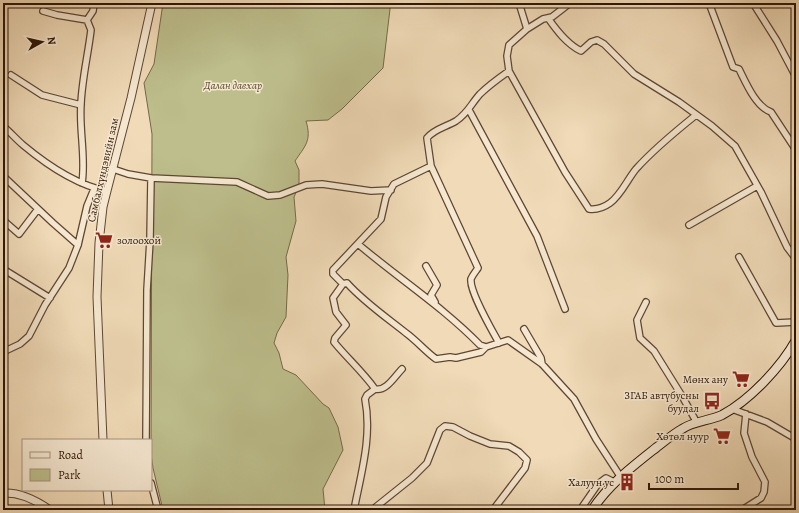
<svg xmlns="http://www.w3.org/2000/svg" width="799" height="513" font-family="Alegreya,serif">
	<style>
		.green { fill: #bdbe8c; stroke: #756a48 }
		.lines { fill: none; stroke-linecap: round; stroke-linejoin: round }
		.minor-casing { stroke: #5e4632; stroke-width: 8 }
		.tertiary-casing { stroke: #5e4632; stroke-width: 9 }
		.secondary-casing { stroke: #2d1505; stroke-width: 10 }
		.minor { stroke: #f5e7d0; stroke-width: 5.5 }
		.tertiary { stroke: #f5e7d0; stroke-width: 7 }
		.secondary { stroke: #f5e7d0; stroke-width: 8 }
		.labels { text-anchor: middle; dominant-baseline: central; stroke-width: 3; stroke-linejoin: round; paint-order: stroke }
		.park-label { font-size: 11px; font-style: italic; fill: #58482e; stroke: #f5e7d0 }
		.street-label { font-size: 11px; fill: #2d1505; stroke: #f5e7d0 }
		.poi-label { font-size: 11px; fill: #2d1505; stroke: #f5e7d0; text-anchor: end }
	</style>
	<rect width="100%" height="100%" fill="#f0dab7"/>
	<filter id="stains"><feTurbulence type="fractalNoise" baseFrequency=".005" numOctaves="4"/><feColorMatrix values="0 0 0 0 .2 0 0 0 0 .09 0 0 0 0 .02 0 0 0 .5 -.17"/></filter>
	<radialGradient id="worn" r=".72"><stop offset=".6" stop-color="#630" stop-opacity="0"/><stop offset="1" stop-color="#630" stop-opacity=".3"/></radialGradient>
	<path class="green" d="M163,3H388L390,9L383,68L342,109L328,120L306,121C312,141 305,146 295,161L299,170V186L294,197L296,221L286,257L288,275L286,317L277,333L274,343L279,353L283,369L296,375L323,404L329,408L338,427L343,450L323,489L325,510H163L153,468L151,454L152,134L144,83L154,64Z"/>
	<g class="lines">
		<g class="minor-casing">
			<path id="minor" d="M519,3L527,29
				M709,3L733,67L739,69C746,83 756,107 771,112L796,150
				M753,3L777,41L796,77
				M43,11L57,15L87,20
				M548,18C557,31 567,44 581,51L591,42L597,40L604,44L634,74L679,102L712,126L735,146L761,192L787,247L796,259
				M509,71L565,172L589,209C597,210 603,208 610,203C621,195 627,180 636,169C654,149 676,131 696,115
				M11,75L42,95L81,105
				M469,110L537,236L565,309
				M3,126C10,132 16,139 23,145C47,165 76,185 107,191
				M113,169L128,174L151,178L150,240L147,290L146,440
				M3,176L53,223L78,245
				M151,178L237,182L268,196L280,195L306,185L322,184L371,191L391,190
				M82,183C86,158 79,130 81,104C82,79 88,55 91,30L87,20L93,11L94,3
				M3,220L19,234L38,209
				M689,225L757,186
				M358,244C398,278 443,307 480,345L486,347
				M739,257L776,323L796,322
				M426,266L437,285L431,295L435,302
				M3,269L50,298
				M343,284L347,283C364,302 386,317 406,333C417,341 425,351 436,359L450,357L456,358L481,352L486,347L508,340L542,364L574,399L596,439L620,476
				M646,302L637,320L640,338L654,351L682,396L697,423
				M524,329L541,358L542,364
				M499,343C493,332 469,291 471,279C472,276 476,271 478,268L431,166L427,138C434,129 446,127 456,121C468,113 471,104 480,94C489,85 499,78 509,71L507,56L509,45L527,29L543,19L552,17L570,3
				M3,352L20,344L29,336L45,305L69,268L78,245L87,206L94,189
				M375,389C363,372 347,358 334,342L335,338L346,325L336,312L333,298L343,284L333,274V270L381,219L386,197L394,184L431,166
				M732,409L767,422L796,439
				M151,483L158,510
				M355,510V505C362,470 372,435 365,399L367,395L375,389C386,392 395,376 402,369
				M372,510L412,478L427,463L440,430L445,426L453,427L470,436L490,444L509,446L519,452L527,460L525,468L493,510
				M580,510L598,484L606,478L614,482
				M742,510L761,498L764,492L765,482L752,457L744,433L746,414"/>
		</g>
		<g class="tertiary-casing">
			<path id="tertiary" d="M103,440L97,297L99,243L103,207L107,191L131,98L152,3
				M107,490L109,510
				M3,493C20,492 36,500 50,510"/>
		</g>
		<g class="secondary-casing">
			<path id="secondary" d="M592,510C609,484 633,466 657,447C665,441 673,434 682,429C694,421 709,421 722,415C750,400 781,367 796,340"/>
		</g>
		<use href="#minor" class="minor"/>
		<use href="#tertiary" class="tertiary"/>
		<use href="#secondary" class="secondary"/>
	</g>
	<defs>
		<g id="supermarket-bare" transform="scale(1.38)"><path d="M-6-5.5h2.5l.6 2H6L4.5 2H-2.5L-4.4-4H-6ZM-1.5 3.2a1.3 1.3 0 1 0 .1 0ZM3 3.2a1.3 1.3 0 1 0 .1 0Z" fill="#8f2418" stroke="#f5e7d0" stroke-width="2.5" paint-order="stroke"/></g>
		<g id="bus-bare" transform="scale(1.38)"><path d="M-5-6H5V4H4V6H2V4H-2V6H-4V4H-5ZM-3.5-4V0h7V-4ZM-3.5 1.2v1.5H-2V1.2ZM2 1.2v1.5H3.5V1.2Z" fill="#8f2418" stroke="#f5e7d0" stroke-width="2.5" paint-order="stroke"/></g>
		<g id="building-bare" transform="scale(1.38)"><path d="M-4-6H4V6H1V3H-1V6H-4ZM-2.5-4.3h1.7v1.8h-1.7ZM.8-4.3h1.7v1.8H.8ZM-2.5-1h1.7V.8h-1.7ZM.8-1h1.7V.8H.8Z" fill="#8f2418" stroke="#f5e7d0" stroke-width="2.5" paint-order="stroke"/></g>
	</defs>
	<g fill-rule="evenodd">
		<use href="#supermarket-bare" x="104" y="240"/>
		<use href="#supermarket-bare" x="741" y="379"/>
		<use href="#bus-bare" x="712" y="401"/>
		<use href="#supermarket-bare" x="722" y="436"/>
		<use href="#building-bare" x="627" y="482"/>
	</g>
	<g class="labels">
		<g class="park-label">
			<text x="233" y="85">Далан давхар</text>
		</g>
		<g class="street-label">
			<text transform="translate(103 170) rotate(-77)">Самбалхүндэвийн зам</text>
		</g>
		<g class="poi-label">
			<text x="117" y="240" text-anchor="start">золоохой</text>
			<text x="728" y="379">Мөнх ану</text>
			<text x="699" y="395">ЗГАБ автүбусны<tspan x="699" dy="13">буудал</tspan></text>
			<text x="709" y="436">Хөтөл нуур</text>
			<text x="614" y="482">Халуун ус</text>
		</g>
	</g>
	<rect width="799" height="513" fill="none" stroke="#f0dab7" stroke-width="16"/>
	<rect x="4" y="4" width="791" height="505" fill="none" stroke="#2d1505" stroke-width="2"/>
	<rect x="8" y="8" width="783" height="497" fill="none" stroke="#2d1505"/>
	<rect x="22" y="439" width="130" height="52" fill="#f5e7d0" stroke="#a5937f"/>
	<rect x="30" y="452" width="20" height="6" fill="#f5e7d0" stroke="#a5937f"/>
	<text x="58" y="459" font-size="12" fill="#2d1505">Road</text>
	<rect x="30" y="469" width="20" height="12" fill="#bdbe8c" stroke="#a5937f"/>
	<text x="58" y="479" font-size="12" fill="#2d1505">Park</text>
	<g transform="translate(42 42) rotate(82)" stroke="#f5e7d0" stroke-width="3" paint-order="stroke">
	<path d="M0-3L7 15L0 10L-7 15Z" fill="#2d1505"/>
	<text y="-6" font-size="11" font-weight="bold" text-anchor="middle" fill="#2d1505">N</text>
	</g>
	<path d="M649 483v6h89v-6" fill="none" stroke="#2d1505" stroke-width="2"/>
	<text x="655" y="483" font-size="12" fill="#2d1505" stroke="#f5e7d0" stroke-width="3" paint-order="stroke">100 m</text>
	<rect width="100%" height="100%" filter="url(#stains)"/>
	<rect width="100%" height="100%" fill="url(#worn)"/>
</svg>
